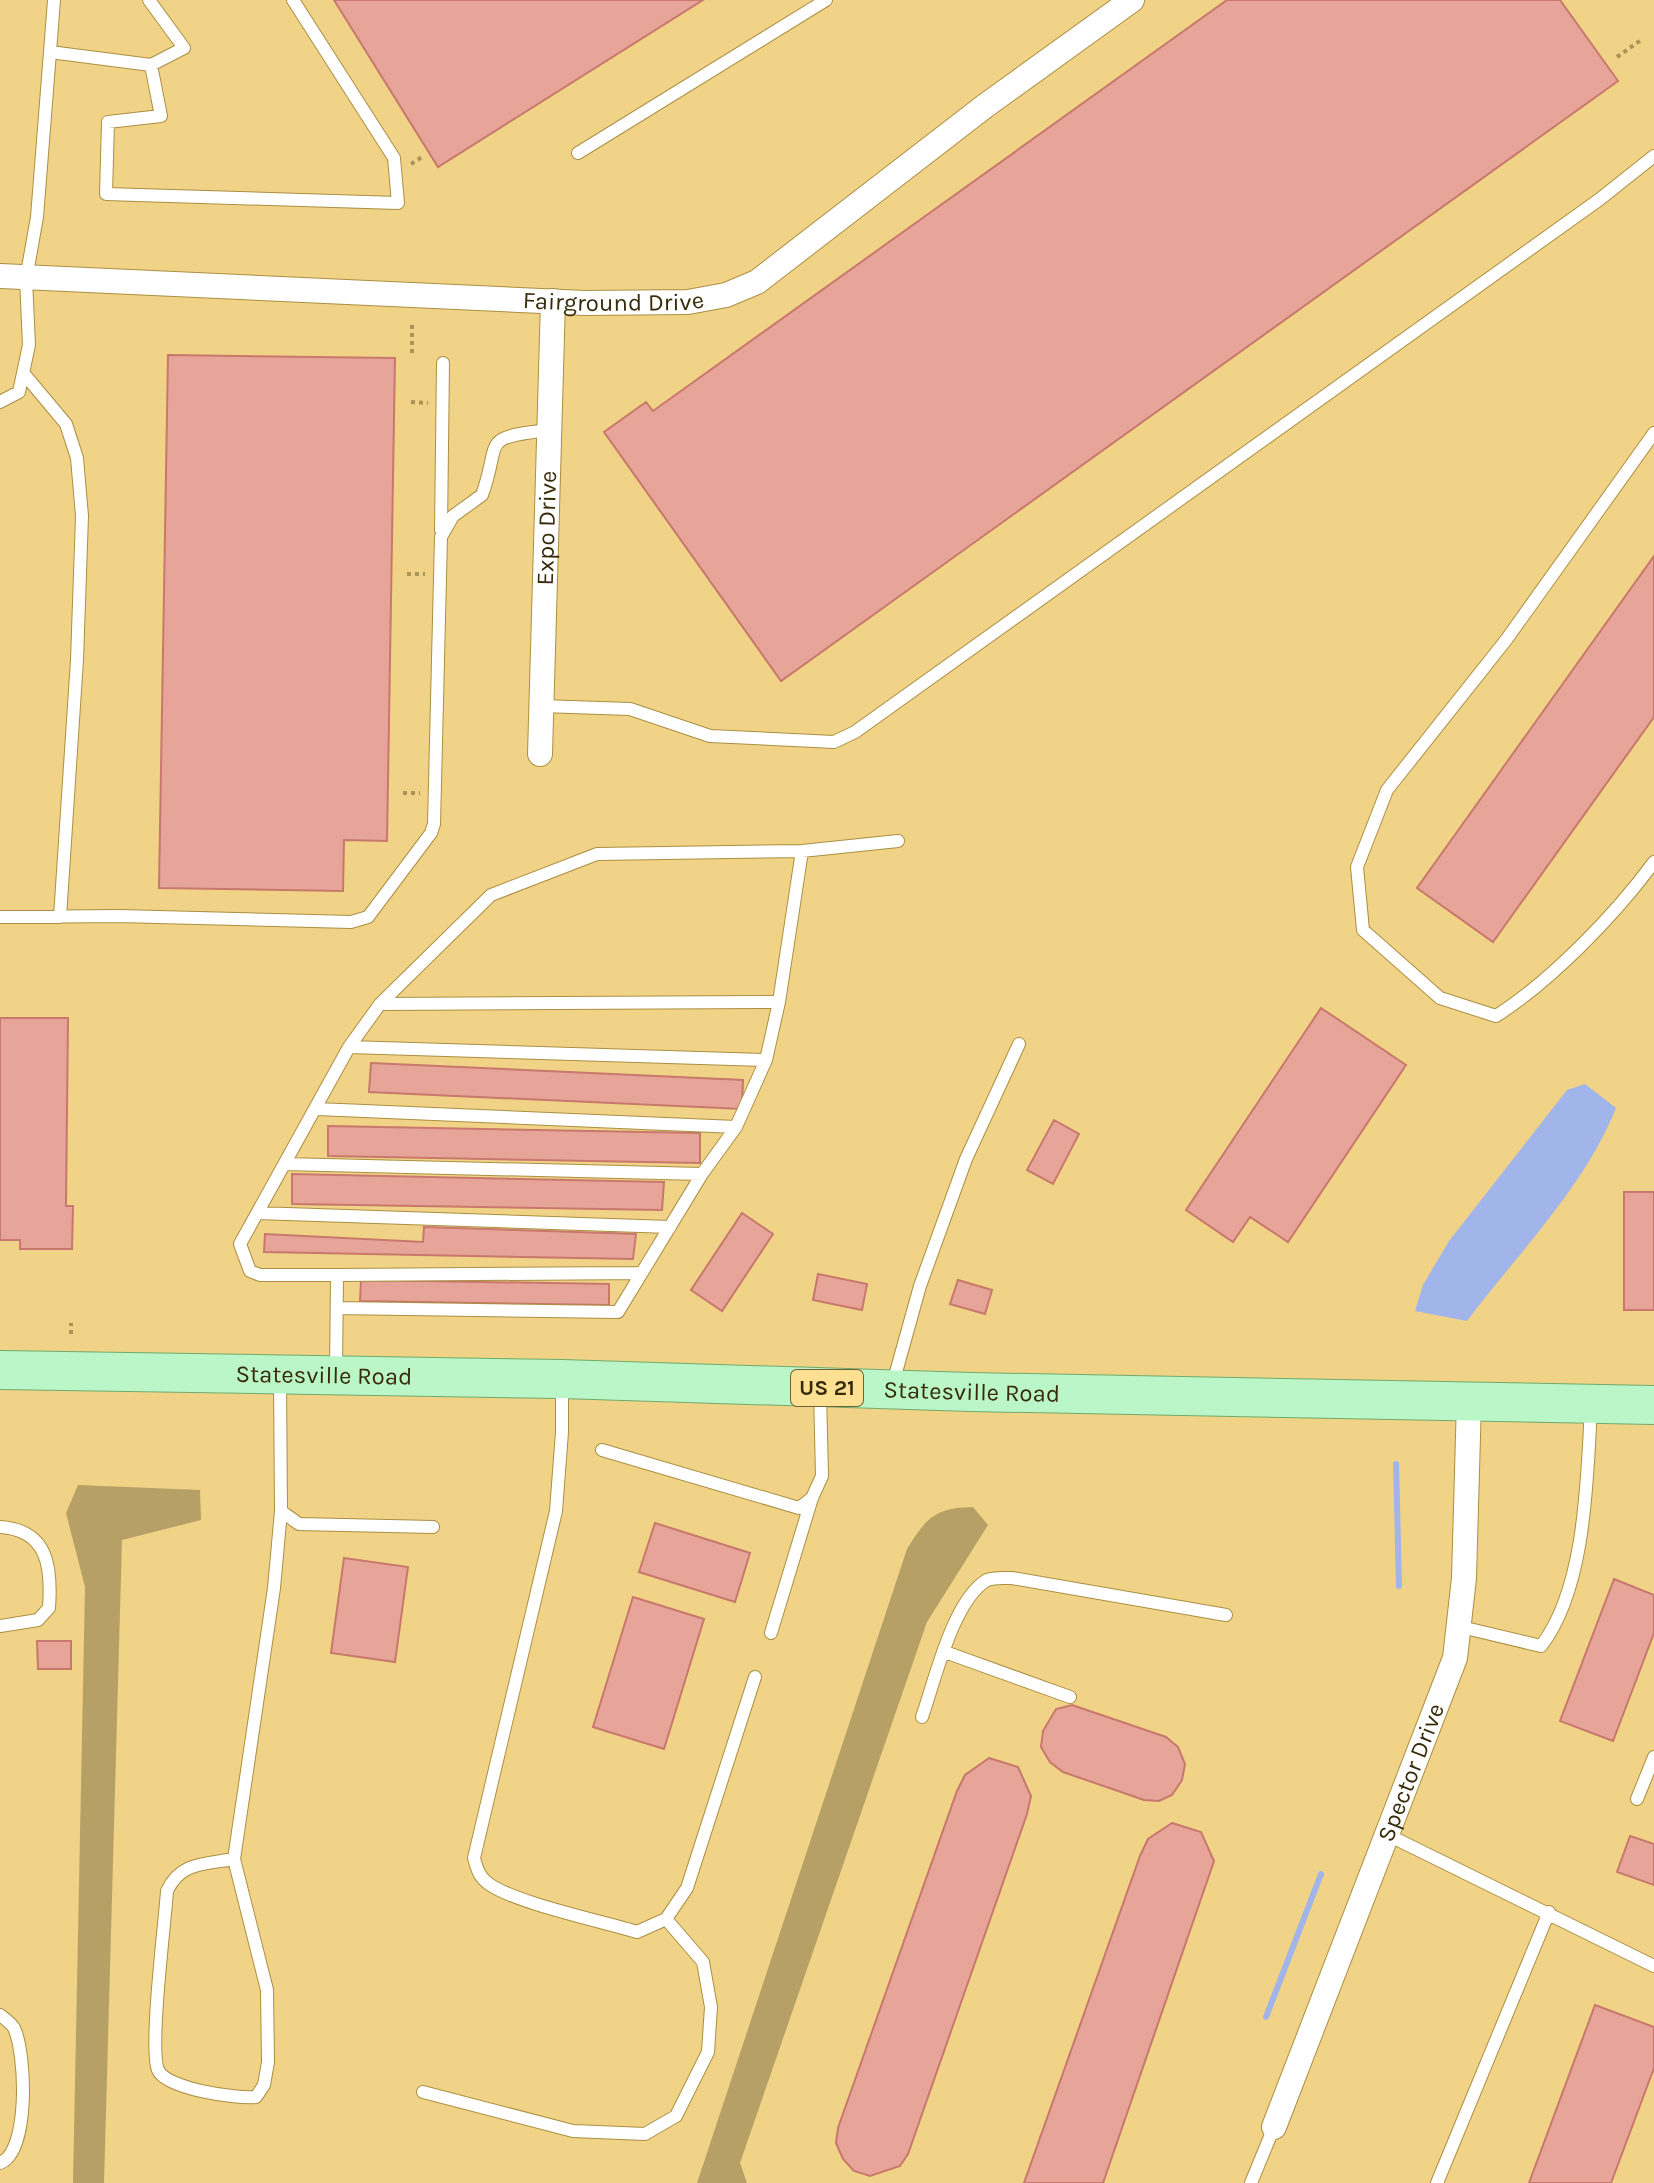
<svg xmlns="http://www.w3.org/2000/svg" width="1654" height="2183" font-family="Karla,sans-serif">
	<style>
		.forest { fill: #b6a066 }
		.water { fill: #a2b5eb }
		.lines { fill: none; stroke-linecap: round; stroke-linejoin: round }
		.stream { stroke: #a2b5eb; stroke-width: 6 }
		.building { fill: #e7a59a; stroke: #c8786c; stroke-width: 2 }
		.service-casing { stroke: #ab8f42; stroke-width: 14 }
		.minor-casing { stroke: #ab8f42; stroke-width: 26 }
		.primary-casing { stroke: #70ab6d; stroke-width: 40 }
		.path { stroke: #ab9458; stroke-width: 4; stroke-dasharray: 4 4; stroke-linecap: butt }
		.service { stroke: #fff; stroke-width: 12 }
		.minor { stroke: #fff; stroke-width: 24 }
		.primary { stroke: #bbf6c8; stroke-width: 38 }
		.labels { text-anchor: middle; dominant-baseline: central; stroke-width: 7; stroke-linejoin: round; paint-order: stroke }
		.shield { fill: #fee093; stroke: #736133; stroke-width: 2 }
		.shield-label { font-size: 22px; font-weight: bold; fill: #372b0a }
		.street-label { font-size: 24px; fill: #372b0a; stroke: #fee093 }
	</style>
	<rect width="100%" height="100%" fill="#f0d386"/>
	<path class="forest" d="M78,1485L200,1490L201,1520L122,1540L104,2183H73L85,1587L66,1513Z
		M973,1507L988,1525L927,1622L740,2163L747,2183H697L907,1549C927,1517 935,1508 973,1507Z"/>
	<path class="water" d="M1585,1084L1616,1108C1584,1188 1518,1253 1467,1321L1415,1311L1423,1285L1449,1241L1567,1090Z"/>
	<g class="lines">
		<path class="stream" d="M1396,1464L1399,1586
			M1266,2017L1321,1874"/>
	</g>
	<path class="building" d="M334,0H703L438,167Z
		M1227,0H1560L1618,81L781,681L604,432L646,402L653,411Z
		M168,355L395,358L387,841L344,840L343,891L159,888Z
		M1654,556V717L1493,942L1417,888Z
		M1321,1008L1406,1065L1288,1242L1250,1217L1233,1242L1186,1210Z
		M0,1018H68L66,1206H73L72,1249H20V1240H0Z
		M371,1063L743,1080L742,1109L369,1092Z
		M1054,1120L1079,1134L1053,1184L1027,1170Z
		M328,1126L700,1133V1163L328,1156Z
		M292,1174L664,1182L662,1210L292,1204Z
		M1624,1192H1654V1310H1624Z
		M742,1213L773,1234L722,1311L691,1290Z
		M424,1227L636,1234L633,1259L264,1252L265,1234L423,1242Z
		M818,1274L867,1284L862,1310L813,1300Z
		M361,1280L609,1284V1305L360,1301Z
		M958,1280L992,1290L985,1314L950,1304Z
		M655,1523L750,1553L735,1602L639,1572Z
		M344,1558L408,1567L395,1662L331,1653Z
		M1614,1579L1654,1595V1633L1613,1741L1560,1721Z
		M633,1597L704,1619L664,1749L593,1727Z
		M37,1641H71V1669H38Z
		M1072,1705L1166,1737L1178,1747L1185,1764L1182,1780L1172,1795L1159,1801L1144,1800L1063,1772L1050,1762L1041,1747L1043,1731L1056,1709Z
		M989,1758L1018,1767L1031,1796L1027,1814L908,2154L900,2166L870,2176L854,2171L843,2159L836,2143L838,2128L957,1791L965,1775Z
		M1172,1823L1201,1832L1214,1861L1103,2183H1024L1140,1856L1148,1839Z
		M1630,1836L1654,1844V1885L1617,1872Z
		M1595,2005L1654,2027V2068L1611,2183H1529Z"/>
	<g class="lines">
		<g class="service-casing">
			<path id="service" d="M50,52L54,0
				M151,65L161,116L108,122L106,194L398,203L394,158L293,0
				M578,153L826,0
				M25,375L66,424L77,458L82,516L77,660L60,917
				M0,402L19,392L29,345L26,279L37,217L50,52L151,65L184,48L149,0
				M1654,433L1506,640L1387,790L1357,867L1363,930L1440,998L1496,1016C1551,981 1615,915 1654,862
				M441,530L443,363
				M541,706L630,709L710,736L834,742L855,732L1600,199L1654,156
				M0,917L119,916L351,922L368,917L431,833L434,824L441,537L453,516L482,495C502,440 478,438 549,430
				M380,1004L779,1002L802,851
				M766,1060L779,1002
				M317,1109L736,1127
				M284,1164L702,1174
				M257,1213L670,1227
				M337,1275L641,1273
				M337,1308L618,1312L702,1174L736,1127L766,1060L349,1047
				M336,1372L337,1275H260L250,1271L240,1244L349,1047L380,1004L491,895L597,854L802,851L898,841
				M280,1378L281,1511L299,1524L433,1527
				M562,1382V1432L556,1511L474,1858C477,1869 479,1877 489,1884C516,1903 601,1921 637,1932L666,1919L687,1888L755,1677
				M893,1383L920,1286L966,1159L1019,1044
				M602,1450L799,1508L812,1498
				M0,1527C48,1530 52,1567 49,1608L38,1620L0,1626
				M1461,1627L1541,1646C1586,1588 1587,1478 1591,1407
				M771,1633L812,1498L822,1476L820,1391
				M945,1652L1070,1697
				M922,1717C935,1680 953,1600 987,1580C994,1577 1004,1578 1012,1578L1226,1615
				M1637,1799L1654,1757
				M1388,1835L1654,1966
				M234,1859C205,1864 180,1862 167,1891C165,1922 149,2048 158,2070C166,2089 237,2099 256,2097L264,2085L268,2062L267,1990L234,1859L274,1588L281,1511
				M0,2015C4,2018 11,2023 14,2028C26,2053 30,2152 0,2163
				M423,2092L573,2131L645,2134L676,2116L708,2052L711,2007L703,1962L666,1919
				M1251,2183L1274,2127
				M1437,2183L1549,1912"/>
		</g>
		<g class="minor-casing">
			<g id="minor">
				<path id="s1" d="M0,276L585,303L688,302L726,295L757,282L985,106L1132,0"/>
				<path id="s2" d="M540,754L553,301"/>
				<path id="s3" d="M1274,2127L1455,1658L1464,1578L1469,1401"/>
			</g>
		</g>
		<g class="primary-casing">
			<g id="primary">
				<path id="s4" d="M0,1370L562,1379L971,1392L1654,1405"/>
			</g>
		</g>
		<path class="path" d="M1617,57L1641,40
			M411,164L422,157
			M412,353V321
			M411,402L428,403
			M407,574H425
			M403,793H420
			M71,1334V1323"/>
		<use href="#service" class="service"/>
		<use href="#minor" class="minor"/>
		<use href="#primary" class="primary"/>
	</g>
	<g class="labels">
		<rect class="shield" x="791" y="1370" width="72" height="36" rx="6"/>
		<g class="shield-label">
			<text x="827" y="1388">US 21</text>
		</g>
		<g class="street-label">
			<text stroke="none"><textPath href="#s1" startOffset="614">Fairground Drive</textPath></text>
			<text stroke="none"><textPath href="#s2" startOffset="226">Expo Drive</textPath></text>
			<text stroke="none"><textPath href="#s4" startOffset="324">Statesville Road</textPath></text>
			<text stroke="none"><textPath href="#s4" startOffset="972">Statesville Road</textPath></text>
			<text stroke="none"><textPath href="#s3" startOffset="380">Spector Drive</textPath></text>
		</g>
	</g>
</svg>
